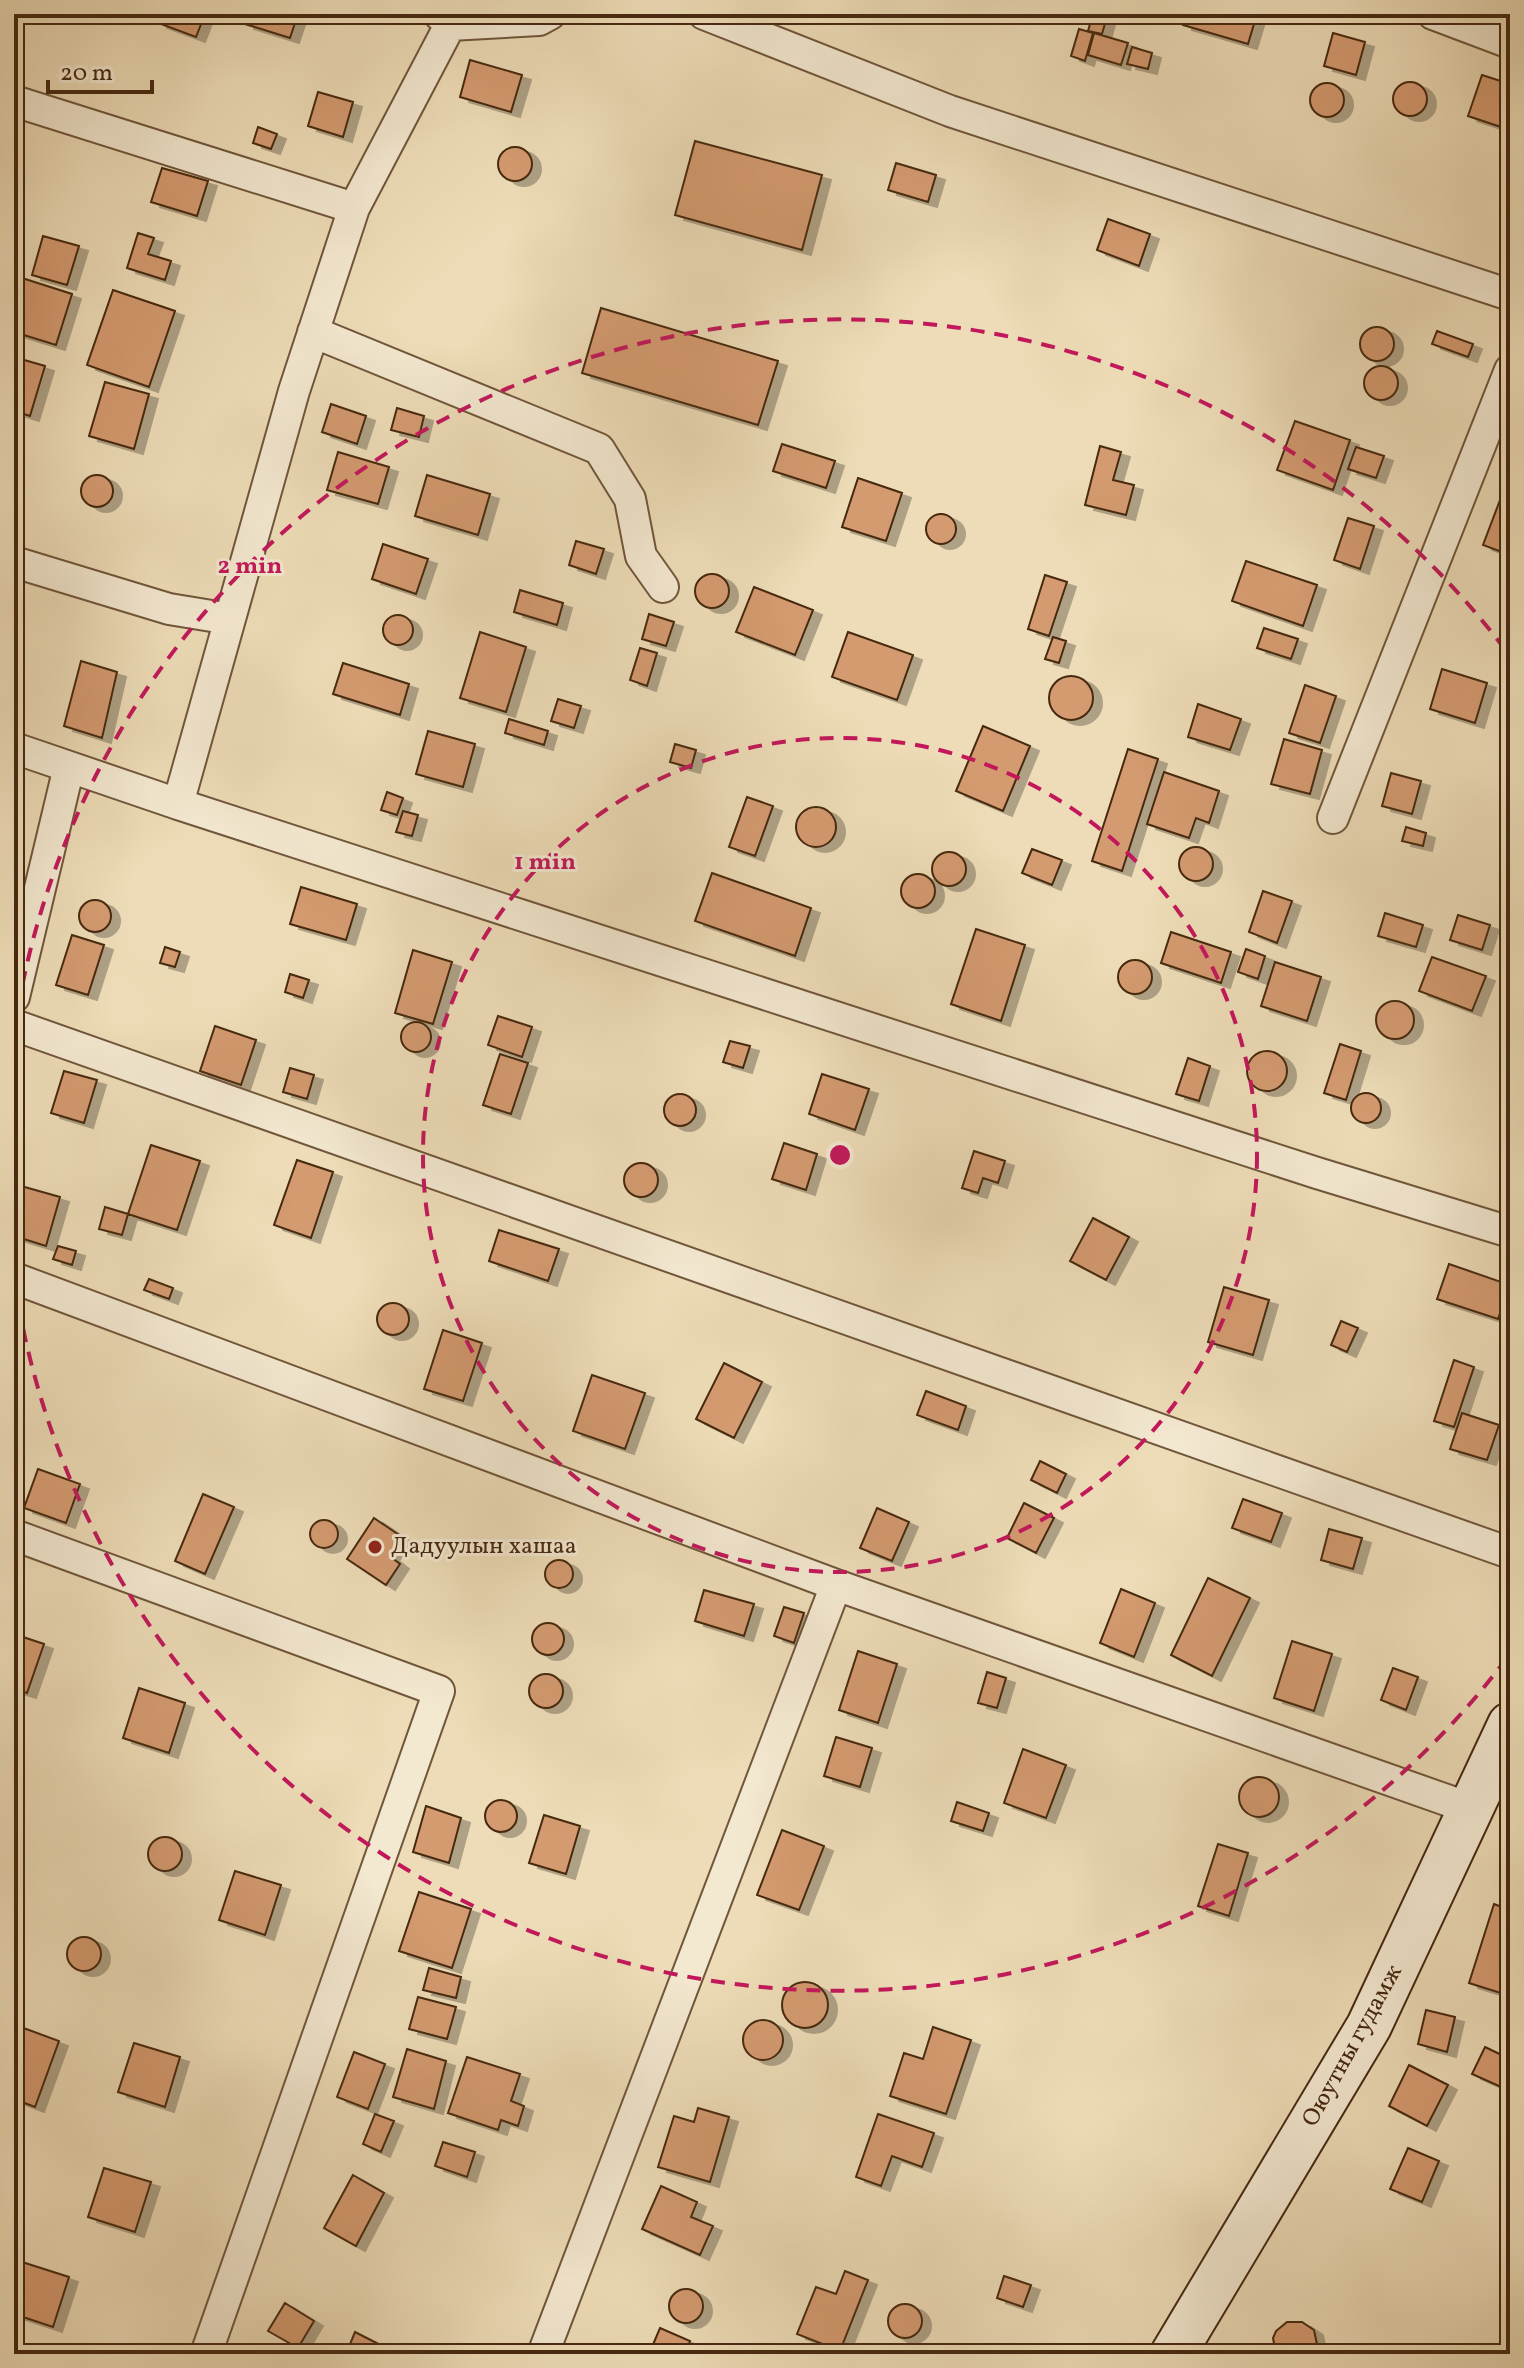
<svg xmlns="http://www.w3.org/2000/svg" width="1524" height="2368" font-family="Vollkorn,serif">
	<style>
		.building { fill: #d49a70; stroke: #462911; stroke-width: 2; filter: url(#shadow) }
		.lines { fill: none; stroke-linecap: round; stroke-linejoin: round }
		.street-casing { stroke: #70563a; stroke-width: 34 }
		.secondary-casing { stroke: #462911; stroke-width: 48 }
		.street { stroke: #f3e8d0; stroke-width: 30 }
		.secondary { stroke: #f3e8d0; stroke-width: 44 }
		.ring { fill: none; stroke: #c2185b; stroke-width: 4; stroke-dasharray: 14 10 }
		.poi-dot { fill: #8f2418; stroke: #f3e8d0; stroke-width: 3 }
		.labels { text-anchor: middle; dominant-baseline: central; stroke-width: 6; stroke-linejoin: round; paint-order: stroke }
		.poi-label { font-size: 24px; fill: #462911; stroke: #f3e8d0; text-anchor: start }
		.street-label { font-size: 24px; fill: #462911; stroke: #f3e8d0 }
		.centre { fill: #c2185b; stroke: #f3e8d0; stroke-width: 4 }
		.ring-label { font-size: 24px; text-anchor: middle; font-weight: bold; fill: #c2185b; stroke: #f3e8d0; stroke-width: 6; stroke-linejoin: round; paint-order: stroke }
	</style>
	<defs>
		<filter id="shadow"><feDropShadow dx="9" dy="5" stdDeviation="0" flood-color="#0004"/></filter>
	</defs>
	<rect width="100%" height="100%" fill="#eddcb7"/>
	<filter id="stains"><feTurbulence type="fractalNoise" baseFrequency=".0025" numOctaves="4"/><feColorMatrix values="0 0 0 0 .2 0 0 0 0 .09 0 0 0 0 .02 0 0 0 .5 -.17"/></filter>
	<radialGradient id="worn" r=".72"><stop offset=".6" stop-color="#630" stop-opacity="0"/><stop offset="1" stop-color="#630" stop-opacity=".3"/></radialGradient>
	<path class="building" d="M161,14H205L196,37L158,23Z
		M248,14H298L290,38L245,24Z
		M1186,14H1257L1248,44L1183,25Z
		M1092,17L1106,20L1102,34L1088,31Z
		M1079,29L1093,33L1085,61L1071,56Z
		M1094,33L1128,43L1121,65L1088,55Z
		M1333,33L1365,42L1356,75L1324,66Z
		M1132,47L1152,53L1148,69L1127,64Z
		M470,60L522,75L511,112L460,97Z
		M1482,75L1510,84V130L1468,116Z
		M1393 99a17 17 0 1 1 34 0a17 17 0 1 1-34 0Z
		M1310 100a17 17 0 1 1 34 0a17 17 0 1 1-34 0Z
		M318,92L353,102L343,137L308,126Z
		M258,127L277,134L271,149L253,143Z
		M695,141L822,175L802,250L675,215Z
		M498 164a17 17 0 1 1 34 0a17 17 0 1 1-34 0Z
		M896,163L936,175L928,202L888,190Z
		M162,168L208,181L197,216L151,202Z
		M1108,219L1150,234L1139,266L1097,250Z
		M138,233L154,238L148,254L171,261L165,280L127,268Z
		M43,236L79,246L67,285L32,275Z
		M22,278L72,294L56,345L14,332V303Z
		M113,290L175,311L149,387L87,365Z
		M601,308L778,361L758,425L582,373Z
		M1360 344a17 17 0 1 1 34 0a17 17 0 1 1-34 0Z
		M1437,331L1473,344L1468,357L1432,344Z
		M14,357L45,366L30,416L14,411Z
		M1364 383a17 17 0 1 1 34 0a17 17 0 1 1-34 0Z
		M105,382L149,394L134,449L89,436Z
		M331,404L366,416L357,444L322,432Z
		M397,408L424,416L419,437L391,430Z
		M1295,421L1350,440L1333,490L1277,470Z
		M782,444L835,461L826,488L773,471Z
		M1100,446L1121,452L1113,480L1134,485L1126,515L1085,505Z
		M1356,447L1384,456L1376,478L1348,469Z
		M338,452L389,467L378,504L327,490Z
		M427,475L490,494L478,535L415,516Z
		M81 491a16 16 0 1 1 32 0a16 16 0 1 1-32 0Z
		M858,478L902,493L886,541L842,527Z
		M1500,500L1510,504V555L1483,545Z
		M926 529a15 15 0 1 1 30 0a15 15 0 1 1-30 0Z
		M1348,518L1374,526L1360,569L1334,560Z
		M576,541L604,549L596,574L569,565Z
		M383,544L428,559L416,594L372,579Z
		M1246,561L1317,585L1303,626L1232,601Z
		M695 591a17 17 0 1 1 34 0a17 17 0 1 1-34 0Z
		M1045,575L1067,582L1049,636L1028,629Z
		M754,587L813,610L795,655L736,632Z
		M520,590L563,603L557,625L514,612Z
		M649,614L674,622L666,646L642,639Z
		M383 630a15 15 0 1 1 30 0a15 15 0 1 1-30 0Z
		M1264,628L1298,639L1291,659L1257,648Z
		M480,632L526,647L506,712L460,698Z
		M848,632L913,655L897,700L832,677Z
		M1053,637L1066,641L1059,663L1045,659Z
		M640,648L657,653L647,686L630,680Z
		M81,661L117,672L102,738L64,726Z
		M343,663L409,684L400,715L333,694Z
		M1442,669L1487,683L1475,723L1430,709Z
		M1049 698a22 22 0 1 1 44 0a22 22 0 1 1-44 0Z
		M1305,685L1336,696L1320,743L1289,733Z
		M558,699L581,706L574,728L551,721Z
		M1198,704L1241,719L1230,750L1188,737Z
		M509,719L548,731L544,745L505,733Z
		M983,726L1030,746L1003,811L956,791Z
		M428,731L475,744L463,787L416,774Z
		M1284,739L1322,750L1310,794L1271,784Z
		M675,744L696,750L691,768L670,762Z
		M1128,749L1158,759L1122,871L1092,861Z
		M1164,772L1219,791L1209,823L1196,818L1189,838L1147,824Z
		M1391,773L1421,781L1412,814L1382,806Z
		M387,792L403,798L397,815L381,810Z
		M747,797L773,806L755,856L729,847Z
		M796 827a20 20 0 1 1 40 0a20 20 0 1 1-40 0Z
		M403,811L418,815L412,836L396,832Z
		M1406,827L1426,833L1423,846L1402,841Z
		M1179 864a17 17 0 1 1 34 0a17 17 0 1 1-34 0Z
		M1032,849L1062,860L1052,885L1022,873Z
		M932 869a17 17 0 1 1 34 0a17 17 0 1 1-34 0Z
		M712,873L811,908L795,956L695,921Z
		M901 891a17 17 0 1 1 34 0a17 17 0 1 1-34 0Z
		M301,887L357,904L346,940L290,924Z
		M1263,891L1292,901L1277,943L1249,932Z
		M79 916a16 16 0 1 1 32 0a16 16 0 1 1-32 0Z
		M1385,913L1423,925L1416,947L1378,936Z
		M1458,915L1490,925L1482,950L1450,940Z
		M976,929L1025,945L1001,1021L951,1004Z
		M1171,932L1231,952L1221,983L1161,963Z
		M72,935L104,945L88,995L56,985Z
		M165,947L180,952L175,967L160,963Z
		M1246,949L1265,956L1258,979L1238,972Z
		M413,950L452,962L433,1024L395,1013Z
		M1432,957L1486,976L1472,1011L1419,991Z
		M1118 977a17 17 0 1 1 34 0a17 17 0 1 1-34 0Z
		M1275,962L1321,977L1307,1021L1261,1006Z
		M290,974L309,980L303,998L285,992Z
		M1376 1020a19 19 0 1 1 38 0a19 19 0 1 1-38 0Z
		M498,1016L532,1027L522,1057L488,1045Z
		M401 1037a15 15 0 1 1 30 0a15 15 0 1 1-30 0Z
		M215,1026L256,1040L241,1085L200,1071Z
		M730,1041L750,1046L743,1068L723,1062Z
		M1340,1044L1361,1051L1346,1100L1324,1093Z
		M1247 1071a20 20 0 1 1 40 0a20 20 0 1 1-40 0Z
		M500,1054L528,1063L511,1114L483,1105Z
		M1188,1058L1210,1066L1199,1101L1176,1094Z
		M290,1068L314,1075L307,1099L283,1092Z
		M64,1071L97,1080L84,1123L51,1113Z
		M822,1074L869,1089L855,1130L809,1114Z
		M1351 1108a15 15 0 1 1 30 0a15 15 0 1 1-30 0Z
		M664 1110a16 16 0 1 1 32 0a16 16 0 1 1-32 0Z
		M784,1143L817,1154L806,1190L772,1179Z
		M151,1145L200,1161L177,1230L128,1214Z
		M974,1151L1005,1161L998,1183L983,1178L978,1193L962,1188Z
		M297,1160L333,1172L311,1238L274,1225Z
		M624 1180a17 17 0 1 1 34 0a17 17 0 1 1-34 0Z
		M14,1184L60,1197L46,1246L14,1236Z
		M105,1207L128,1214L122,1235L99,1229Z
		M1093,1218L1129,1237L1106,1280L1070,1261Z
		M499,1230L559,1249L548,1281L489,1261Z
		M58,1246L76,1251L72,1265L53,1259Z
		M1449,1264L1510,1285L1498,1319L1437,1299Z
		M149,1279L173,1288L169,1299L144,1290Z
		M1224,1287L1269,1300L1253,1355L1208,1342Z
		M377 1319a16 16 0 1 1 32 0a16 16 0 1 1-32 0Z
		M1341,1321L1358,1328L1347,1352L1331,1345Z
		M443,1330L482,1343L463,1401L424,1389Z
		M1454,1360L1474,1367L1454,1427L1434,1421Z
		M724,1363L762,1382L734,1438L696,1419Z
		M592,1375L645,1393L625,1449L573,1431Z
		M926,1391L966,1406L958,1430L917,1415Z
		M1462,1413L1499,1425L1487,1460L1450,1449Z
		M1040,1461L1066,1474L1057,1493L1031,1480Z
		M38,1469L80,1484L66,1523L24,1508Z
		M203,1494L234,1507L205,1574L175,1561Z
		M1243,1499L1282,1513L1271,1542L1232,1528Z
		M1024,1503L1054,1518L1036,1553L1007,1538Z
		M877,1508L909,1522L892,1561L860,1548Z
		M374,1518L402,1537L390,1556L400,1564L386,1585L347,1559Z
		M310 1534a14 14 0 1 1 28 0a14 14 0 1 1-28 0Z
		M1329,1529L1362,1538L1353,1569L1321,1560Z
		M545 1574a14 14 0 1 1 28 0a14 14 0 1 1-28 0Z
		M1208,1578L1250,1598L1212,1676L1171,1655Z
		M1121,1589L1155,1603L1134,1657L1100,1643Z
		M704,1590L754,1604L744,1636L695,1621Z
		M784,1607L804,1613L794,1643L774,1636Z
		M532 1639a16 16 0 1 1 32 0a16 16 0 1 1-32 0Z
		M14,1634L44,1644L27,1693L14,1689Z
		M1292,1641L1332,1654L1314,1711L1274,1698Z
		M858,1651L897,1664L878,1723L839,1710Z
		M1393,1668L1418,1677L1406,1710L1381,1700Z
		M987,1672L1006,1678L997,1708L978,1703Z
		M529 1691a17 17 0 1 1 34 0a17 17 0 1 1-34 0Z
		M139,1688L185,1703L169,1753L123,1738Z
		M836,1737L872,1748L860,1787L824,1776Z
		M1023,1749L1066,1765L1046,1818L1004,1803Z
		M1239 1797a20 20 0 1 1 40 0a20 20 0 1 1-40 0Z
		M485 1816a16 16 0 1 1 32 0a16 16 0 1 1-32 0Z
		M957,1802L989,1813L983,1831L951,1821Z
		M426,1806L461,1818L449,1863L413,1852Z
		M544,1815L580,1826L566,1874L529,1863Z
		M782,1830L824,1846L799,1910L757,1895Z
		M148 1854a17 17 0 1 1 34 0a17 17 0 1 1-34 0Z
		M1218,1844L1248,1853L1229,1916L1198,1906Z
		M235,1871L281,1885L265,1935L219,1920Z
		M419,1892L471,1909L452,1968L399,1951Z
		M1494,1904L1510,1910V1996L1469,1983Z
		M67 1954a17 17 0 1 1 34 0a17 17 0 1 1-34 0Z
		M429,1968L461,1977L456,1998L423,1990Z
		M782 2005a23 23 0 1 1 46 0a23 23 0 1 1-46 0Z
		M418,1997L456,2007L447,2039L409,2029Z
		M1426,2010L1455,2017L1447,2052L1418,2044Z
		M743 2040a20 20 0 1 1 40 0a20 20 0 1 1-40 0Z
		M18,2026L59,2041L35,2107L14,2099V2036Z
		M933,2027L971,2040L946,2114L890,2096L904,2053L923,2059Z
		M134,2043L180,2057L165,2107L118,2092Z
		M1485,2047L1510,2059V2091L1472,2074Z
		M407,2049L446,2061L434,2109L393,2097Z
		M354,2052L385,2064L368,2109L337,2097Z
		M467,2057L520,2074L511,2101L524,2106L518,2126L501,2120L498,2130L448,2113Z
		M1409,2065L1448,2085L1427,2126L1389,2106Z
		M698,2108L729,2117L710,2182L658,2167L674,2116L694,2122Z
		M375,2114L394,2121L381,2152L363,2144Z
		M878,2114L934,2133L922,2167L892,2156L881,2186L856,2177Z
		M443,2142L475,2152L467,2177L435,2166Z
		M1408,2148L1439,2161L1422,2202L1390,2189Z
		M104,2168L151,2182L135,2232L88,2217Z
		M353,2175L384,2193L356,2246L324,2228Z
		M661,2186L697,2202L691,2217L713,2226L700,2255L642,2229Z
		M22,2262L69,2277L53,2327L14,2314V2287Z
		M845,2271L868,2280L840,2351L797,2334L816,2287L836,2294Z
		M1004,2276L1031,2285L1023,2307L997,2298Z
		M669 2306a17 17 0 1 1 34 0a17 17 0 1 1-34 0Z
		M285,2303L314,2321L298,2348L268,2331Z
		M888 2321a17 17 0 1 1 34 0a17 17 0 1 1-34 0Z
		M1287,2322H1302L1314,2330L1317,2344L1314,2354H1276L1273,2338L1276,2331Z
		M660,2328L690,2341L685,2354H649Z
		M355,2332L398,2354H346Z"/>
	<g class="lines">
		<g class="street-casing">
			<path id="street" d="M439,14L450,25L539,20L550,14
				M704,14L950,111L1510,295
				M1433,14L1510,43
				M450,25L354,208L294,391L178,804L1317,1173L1510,1232
				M14,101L354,208
				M313,332L599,449L630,499L641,556L663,587
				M14,562L169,609L230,619
				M14,748L178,804
				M1333,818L1510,370
				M14,997L69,767
				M14,1025L1510,1553
				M14,1278L836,1585L1472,1809
				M14,1535L439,1691L206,2354
				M543,2354L836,1585"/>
		</g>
		<g class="secondary-casing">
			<path id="secondary" d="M1173,2354L1369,2026L1510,1725"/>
		</g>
		<use href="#street" class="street"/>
		<use href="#secondary" class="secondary"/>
	</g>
	<g class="ring">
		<circle cx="840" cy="1155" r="417"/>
		<path d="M1507 1658A835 835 0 0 1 14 1278M14 1032A835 835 0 0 1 1507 652"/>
	</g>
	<circle class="poi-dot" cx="375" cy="1547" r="8"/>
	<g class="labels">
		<g class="poi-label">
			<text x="391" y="1547">Дадуулын хашаа</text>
		</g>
		<g class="street-label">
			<text transform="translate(1353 2046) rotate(-61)">Оюутны гудамж</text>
		</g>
	</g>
	<circle cx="840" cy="1155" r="12" class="centre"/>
	<g class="ring-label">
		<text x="250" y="573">2 min</text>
		<text x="545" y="869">1 min</text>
	</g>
	<rect width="1524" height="2368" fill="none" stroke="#eddcb7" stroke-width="48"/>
	<rect x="16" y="16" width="1492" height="2336" fill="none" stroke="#462911" stroke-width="4"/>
	<rect x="24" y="24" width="1476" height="2320" fill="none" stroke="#462911" stroke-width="2"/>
	<path d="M48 80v12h104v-12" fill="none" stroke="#462911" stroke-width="4"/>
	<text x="60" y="80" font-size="24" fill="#462911" stroke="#f3e8d0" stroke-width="6" paint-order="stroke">20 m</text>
	<rect width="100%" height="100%" filter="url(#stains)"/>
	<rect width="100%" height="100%" fill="url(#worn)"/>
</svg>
